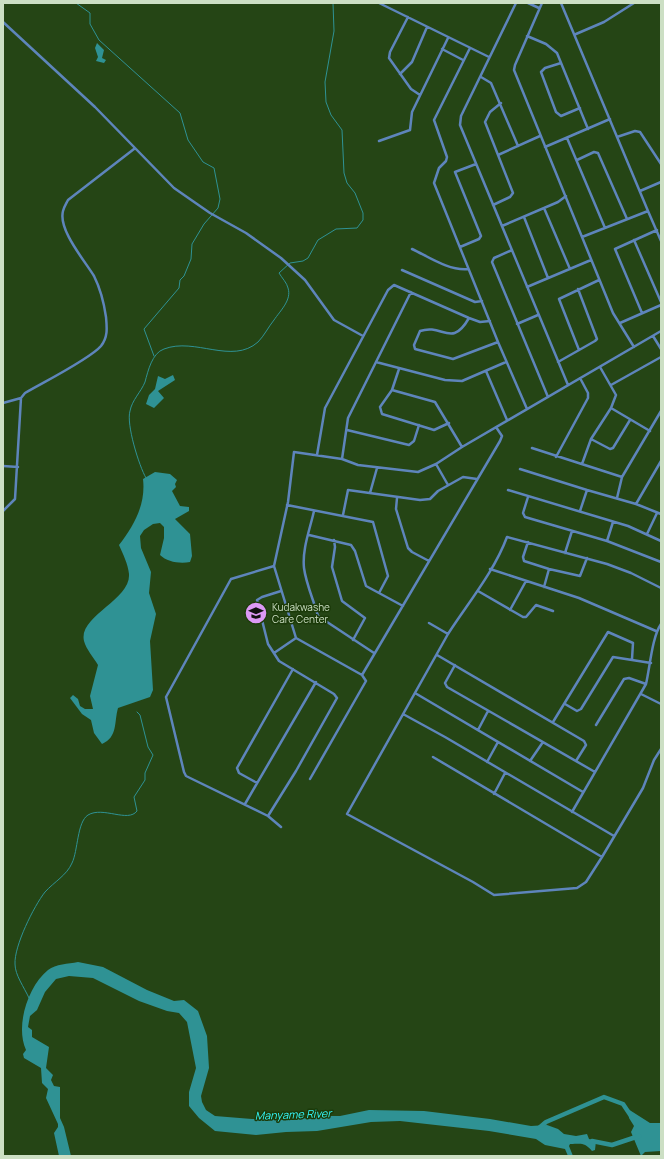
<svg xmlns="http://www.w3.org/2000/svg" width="664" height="1159" font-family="Manrope,sans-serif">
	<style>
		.water { fill: #2f9294 }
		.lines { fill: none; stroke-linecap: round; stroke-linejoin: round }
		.stream { stroke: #2f9294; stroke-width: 1 }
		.river { stroke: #2f9294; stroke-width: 4.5 }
		.street { stroke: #5e85bb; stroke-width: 2.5 }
		.labels { text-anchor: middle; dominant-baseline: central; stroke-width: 3; stroke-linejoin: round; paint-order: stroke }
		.poi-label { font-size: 10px; fill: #ccdfc4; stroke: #1b3a09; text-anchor: start }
		.water-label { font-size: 11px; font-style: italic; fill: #34f6f9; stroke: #1b3a09 }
	</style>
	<rect width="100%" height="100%" fill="#254515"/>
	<path class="water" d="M97,43L104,50L102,58L106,60L104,63L96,61L98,57L95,48Z
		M173,375L175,380L158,391L164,398L154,408L146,404L149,395L155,389L158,376L165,379Z
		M155,472L170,474L177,480L175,484L176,487L172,491L180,506L189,507V511L175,519L190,534L192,556L190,562C180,564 167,562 160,555L164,538V527L160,523L153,524L144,530L140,536L141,548L151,572L149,593L156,614L150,641L153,690L150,697L118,708C114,722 118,737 102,744L94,733L91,720L82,714L70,698L73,695L78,699L80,706L85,709H93L90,696L98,665C94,658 86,649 84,641C78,616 131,600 129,574C128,564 123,554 119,545C134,526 146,504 143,479Z
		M78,962L103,967L147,990L174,1001L184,1000L198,1011L207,1036L209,1068L201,1096L202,1102L206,1110L215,1116L252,1119L294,1120L303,1118L310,1119L316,1116H340L369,1110L424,1111L490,1119L531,1126L547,1125L558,1129L564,1134L576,1136L587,1134L589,1139L596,1141L595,1150L592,1151C584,1142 582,1144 570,1144L569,1146L573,1156H568L565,1149L545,1145L536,1139L489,1131L400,1121L371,1122L317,1131L286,1132L256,1135L215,1131L199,1118L189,1106V1092L196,1068L187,1022L179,1013L167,1011L139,1001L93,978L69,976L56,979L45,992L37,1010L30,1016L28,1027L32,1030V1037L49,1047L46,1068L53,1075L51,1080L54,1086L60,1087V1118L64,1127L71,1156H59L54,1133L58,1127V1124L46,1098L48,1089L42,1083L41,1068L24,1058L23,1054L26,1050C15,1026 28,986 48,970C56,964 68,964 78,962Z
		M628,1109L650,1123H661V1151L645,1152L641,1156L631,1132L634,1126L629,1118Z"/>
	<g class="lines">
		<path class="stream" d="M76,3L90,13V24L99,40L180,113L188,140L203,162L214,168L220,199L218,208L204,224L192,244L191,259L184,276L180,280L179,288L144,329L154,356
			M146,478C139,466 126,424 130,411C132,400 141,392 145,382C148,371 152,353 164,349C195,337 232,365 258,342C264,336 269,326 274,320C280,311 292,300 288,288C287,283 282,278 279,273L290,263L303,261L308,258L318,240L336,229L357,228L363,220V213L355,193L347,183L344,173L342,130L331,115L326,102L325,82L334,31L333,3
			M29,998C24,987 15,975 15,964C14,946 34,906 45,892C54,882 67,875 72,863C78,851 77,822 88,815C103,806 128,823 137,811L134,797L145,780V773L153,755L148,747L140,715L137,712"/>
		<path class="river" d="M539,1128L546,1122L604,1097L623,1104L631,1116
			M592,1141L612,1145L639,1136"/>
		<path class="street" d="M379,3L489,57
			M516,3L461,116L460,125L568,385
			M528,3L539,8
			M542,3L515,65L514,70L613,313L634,347
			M561,3L648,211
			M408,17L390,52L389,58L411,89L420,95
			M3,22L95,107L174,188L210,213L246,233L281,258L305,280L334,320L363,336
			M576,34L604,22L634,3
			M527,36L546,44L557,53L588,129
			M470,48L434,120L447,157L446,161L439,168L434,183L498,342L527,409
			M442,49L463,60
			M561,63L545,68L541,72L556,112L561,116L580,108
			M400,74L412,62L427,27
			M481,77L491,83L518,146
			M617,137L635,131L640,132L661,164
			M567,138L605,228
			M379,141L410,130L412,112L448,38
			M545,147L610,119
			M498,155L540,136
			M577,160L594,152L598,153L627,219
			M640,191L661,182
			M493,205L510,197L513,193L485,122L490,112L501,103
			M544,208L570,269
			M524,217L548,278
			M502,226L558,202L566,196
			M582,237L648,211L661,241
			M634,240L661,302
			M460,247L479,239L481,236L455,172L476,164
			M412,249C429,257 449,271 468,269
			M512,250L494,258L492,262L548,397
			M402,270L475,302L482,301
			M527,287L591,260
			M642,313L615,249L657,230
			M469,318C451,349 443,323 420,331L414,345L415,349L453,359L498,342
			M620,323L661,305
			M517,324L538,315
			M653,336L661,349
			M579,350L559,299L599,280
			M376,362L445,380L462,381L506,362
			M558,362L595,341L597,339L578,289
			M600,367L616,395L611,408
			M399,369L392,390L380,407L382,414L434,430L449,423
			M486,371L507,420
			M611,385L661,357
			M392,390L435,402L462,447
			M3,403L21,398L25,393C42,383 90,359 101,346C108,337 107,328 106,317C104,303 101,290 94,276C85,261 58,230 63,211C64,207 66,204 68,200L134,149
			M347,430L409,445L414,441L419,425
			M591,439L610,449L613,448L630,420
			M532,448L622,477
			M317,455L325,408L388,290L394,285L469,318L480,322L490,321
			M556,457L588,398V393L580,378
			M342,459L348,418L411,292
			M436,464L448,485
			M582,464L591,439L611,408L650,431
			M3,466L18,467
			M520,469L587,490
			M508,490L628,526L661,541
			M370,493L377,468
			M528,497L523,513L525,517L607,541L661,562
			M397,498L396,509L408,548L412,552L429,561
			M617,498L622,477L661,411
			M636,504L661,461
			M287,505L373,522L388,576L379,593
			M3,511L15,499L21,398
			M314,511C310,529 302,549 304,568C306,584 314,601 318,616L374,653
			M580,511L587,490L636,504L661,514
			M343,515L348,490L420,500L430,499L438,491L463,477L477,479
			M647,534L657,513
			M309,535L351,545L355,551L366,586L403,606
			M334,540L335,547L332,567L342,601L365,618L353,640
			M607,541L613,522
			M528,542L523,557L524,561L549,569L580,576L587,558
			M565,553L572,531
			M490,569L579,598L656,631
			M544,587L549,569
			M478,591L523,617H526L536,605L553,611
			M510,610L526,581
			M429,623L448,634L347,814L473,882L494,895L577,888L586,882L602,857L643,788L654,760L661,749
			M448,634C468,603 494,572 507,537L607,564L631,573L661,588
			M274,653L296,638
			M437,655L584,741L586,745L576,761
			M455,665L445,683L447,687L595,772
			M362,675L500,441L502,436L496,427
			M415,693L583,792
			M641,694L661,704
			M565,704L577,711L581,709L613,657L651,663
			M403,714L445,737L614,836
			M553,722L608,632L633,643L632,659
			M596,725L624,679L629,678L646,684
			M478,730L488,711
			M433,757L602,857
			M530,761L543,742
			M487,762L498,742
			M310,779L366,681L362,675L296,638L274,566L288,502L294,452L342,459L358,465L418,472L436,464L462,447L661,331
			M257,783L239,773L237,768L293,669
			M494,794L505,773
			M245,804L316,682
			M572,812L646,684C650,667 652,637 661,624
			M268,816L186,776L184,772L166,697L231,579L274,566
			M281,827L268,816L296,771L337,698L334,694L279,661L268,644L257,600L262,597L281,591"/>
	</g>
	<defs>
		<g id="university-disc" transform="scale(1.15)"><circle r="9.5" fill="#dc99f4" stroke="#1b3a09"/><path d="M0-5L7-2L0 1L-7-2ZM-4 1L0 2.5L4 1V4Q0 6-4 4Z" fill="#111"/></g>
	</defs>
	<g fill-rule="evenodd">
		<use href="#university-disc" x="256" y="613"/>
	</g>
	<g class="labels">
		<g class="poi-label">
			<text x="272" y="607">Kudakwashe<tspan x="272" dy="12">Care Center</tspan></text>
		</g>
		<g class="water-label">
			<text transform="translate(293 1114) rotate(-2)">Manyame River</text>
		</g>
	</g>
	<rect width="664" height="1159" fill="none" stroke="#ccdfc4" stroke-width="8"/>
</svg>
